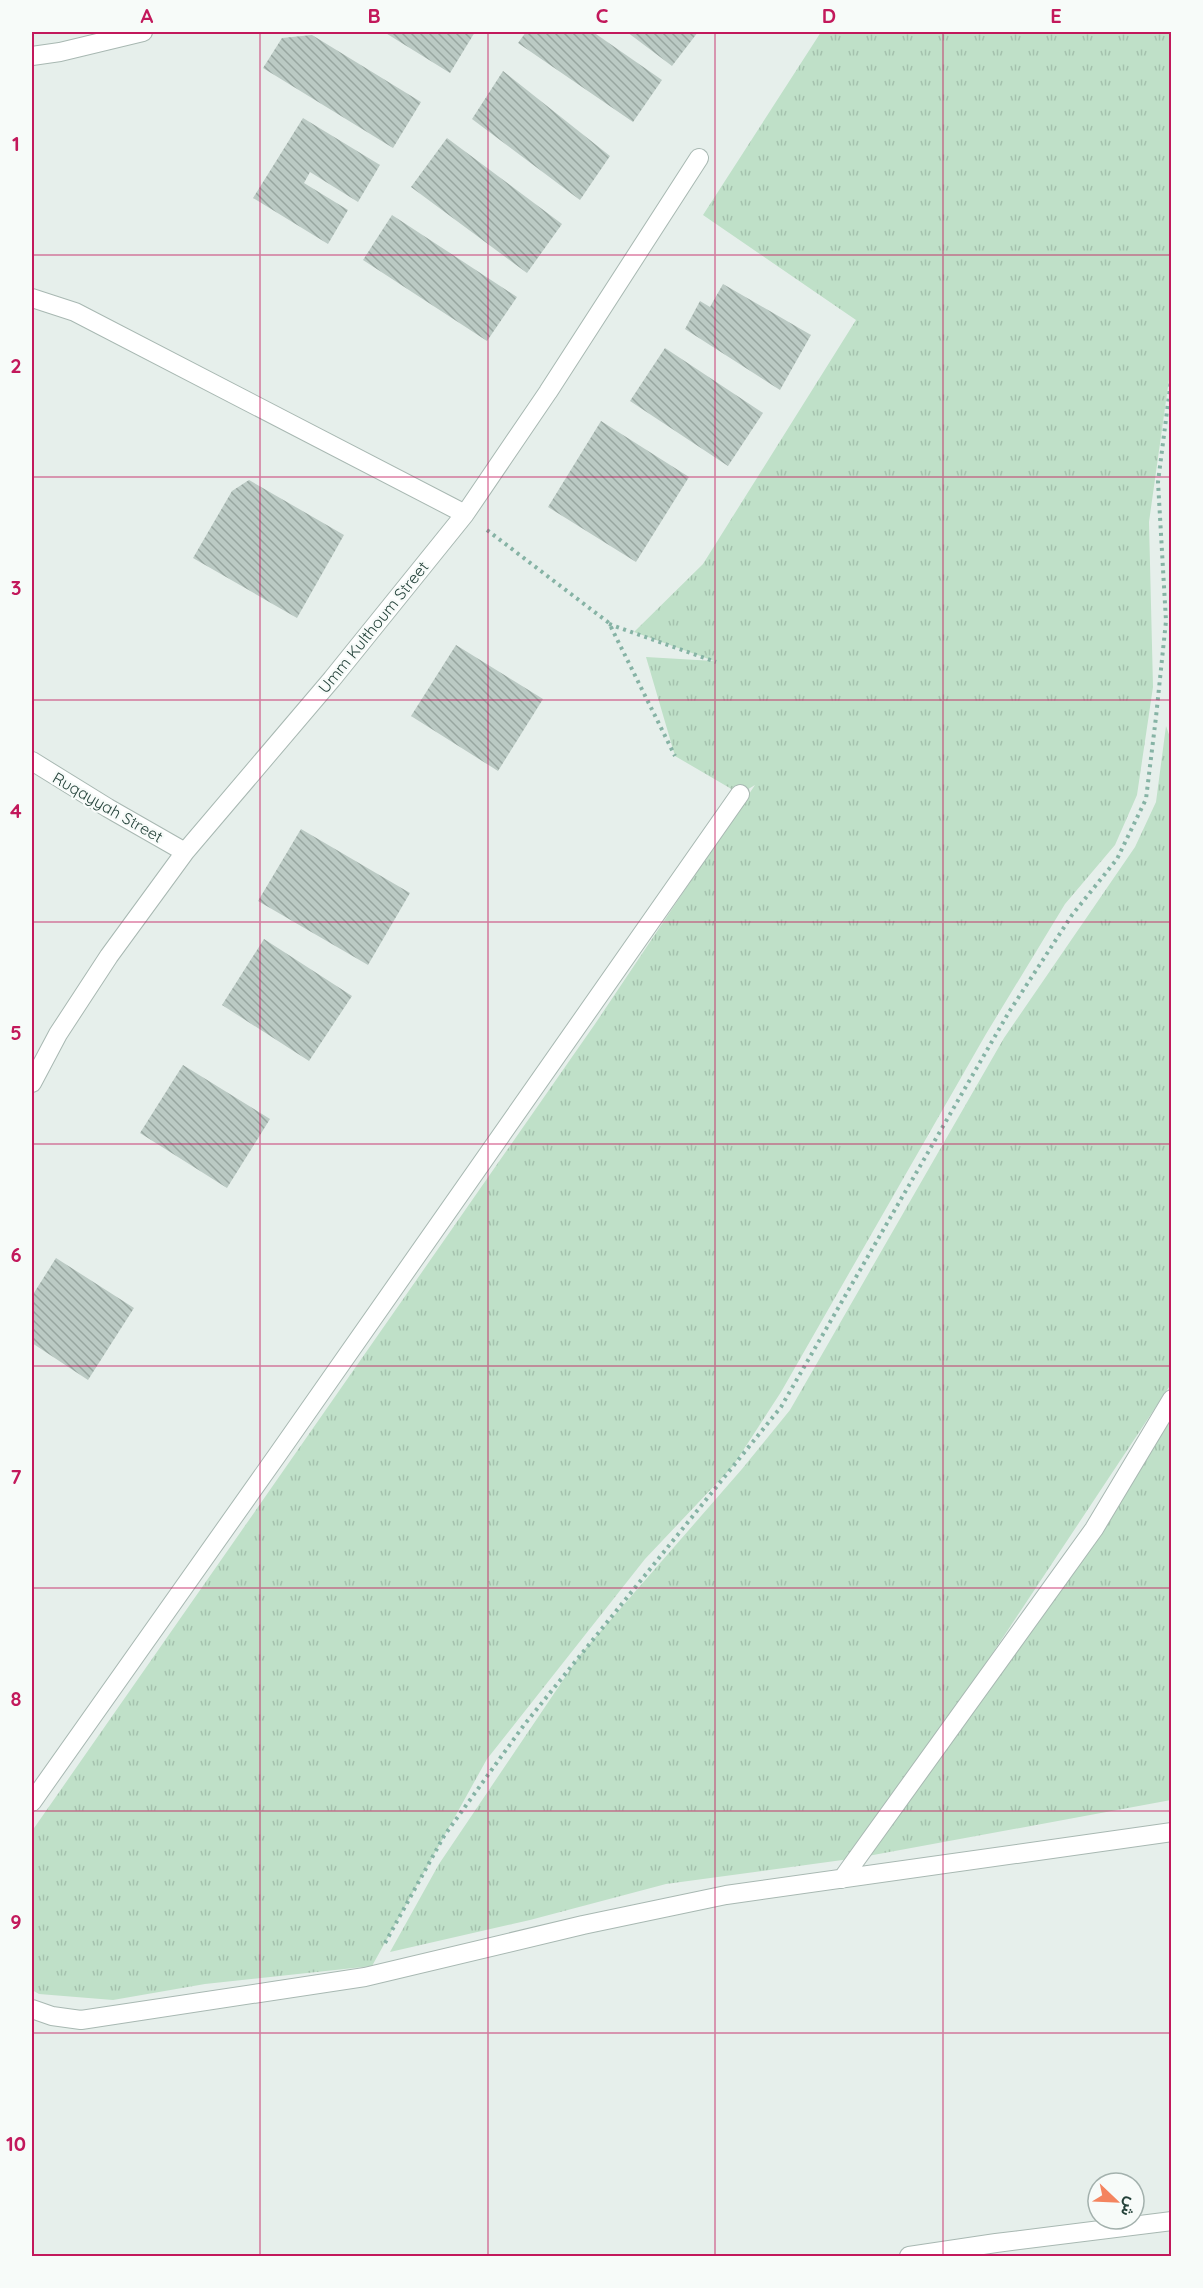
<svg xmlns="http://www.w3.org/2000/svg" width="1203" height="2288" font-family="Quicksand,Vazirmatn,sans-serif">
	<style>
		.grass { fill: url(#grass-tufts) }
		.building { fill: url(#building-back-hatch) }
		.lines { fill: none; stroke-linecap: round; stroke-linejoin: round }
		.minor-casing { stroke: #a8b8b2; stroke-width: 20 }
		.tertiary-casing { stroke: #a8b8b2; stroke-width: 20 }
		.path { stroke: #86b3a5; stroke-width: 4; stroke-dasharray: 3 4.5; stroke-linecap: butt }
		.minor { stroke: #fff; stroke-width: 18 }
		.tertiary { stroke: #fff; stroke-width: 18 }
		.grid { fill: none; stroke: #c2185b; stroke-width: 1.5; stroke-opacity: 0.55 }
		.labels { text-anchor: middle; dominant-baseline: central; stroke-width: 4.5; stroke-linejoin: round; paint-order: stroke }
		.street-label { font-size: 16px; fill: #24423a; stroke: #f7fbf9 }
		.neatline { fill: none; stroke: #c2185b; stroke-width: 2 }
		.grid-label { font-size: 20px; text-anchor: middle; font-weight: bold; fill: #c2185b }
	</style>
	<defs>
		<pattern id="grass-tufts" width="24" height="20" patternUnits="userSpaceOnUse" patternTransform="scale(1.5)"><rect width="24" height="20" fill="#bfe0c8"/><path d="M3 7l-1-3M5 7V3M7 7l1-3M15 17l-1-3M17 17v-4M19 17l1-3" fill="none" stroke="#a4c1ad"/></pattern>
		<pattern id="building-back-hatch" width="6" height="6" patternUnits="userSpaceOnUse" patternTransform="scale(1.5)"><rect width="6" height="6" fill="#bbcac4"/><path d="M-1 5l2 2M0 0l6 6M5-1l2 2" fill="none" stroke="#98a6a0"/></pattern>
	</defs>
	<rect width="100%" height="100%" fill="#e6efeb"/>
	<path class="grass" d="M821,32H1171L1172,358L1149,522L1153,687L1137,795L1115,845L1065,904L986,1034L781,1392L733,1466L645,1559L487,1759L372,1966L205,1984L113,2000L39,1994L32,1990V1831L595,1024L755,785L740,794L675,756L646,657L714,661L634,632L703,564L856,320L703,215Z
		M1166,726L1172,743L1171,1384L870,1838L1052,1587L1171,1398V1800L857,1858L666,1884L530,1920L390,1952L439,1864L580,1655L742,1469L790,1410L1004,1038L1135,847L1156,802Z"/>
	<path class="building" d="M384,32H475L450,73Z
		M526,32H593L662,80L633,122L518,43Z
		M627,32H698L672,66Z
		M312,35L421,102L393,148L263,68L282,38Z
		M503,71L610,156L580,200L472,119Z
		M303,118L380,165L358,202L310,172L304,183L348,210L328,244L253,198Z
		M447,138L562,224L527,273L411,187Z
		M392,215L517,297L487,341L363,260Z
		M723,284L811,335L780,390L685,329L700,301L710,307Z
		M665,348L763,413L728,466L630,401Z
		M601,421L689,477L636,562L548,507Z
		M249,480L344,535L297,618L193,558L232,491Z
		M456,645L543,699L498,771L411,716Z
		M301,829L410,893L368,965L258,901Z
		M264,939L352,996L309,1061L222,1005Z
		M183,1065L270,1119L227,1188L140,1133Z
		M56,1258L134,1308L88,1380L32,1343V1296Z"/>
	<g class="lines">
		<g class="minor-casing">
			<path id="minor" d="M32,56L60,52L143,32
				M32,298L75,312L465,514
				M32,761L108,808L185,852
				M32,1083L58,1034L109,956L185,852L332,679L465,514L548,392L699,158
				M32,1802L278,1454L740,794
				M842,1879L1094,1529L1172,1399
				M32,2009L52,2016L81,2020L365,1977L583,1925L726,1895L1172,1832"/>
		</g>
		<g class="tertiary-casing">
			<path id="tertiary" d="M909,2256L996,2243L1172,2221"/>
		</g>
		<path class="path" d="M487,530L609,623L675,756
			M609,624L716,662
			M385,1943L444,1836L524,1725L781,1407L1009,1012L1072,915L1117,859L1146,799L1156,717L1166,621L1158,482L1172,372"/>
		<use href="#minor" class="minor"/>
		<use href="#tertiary" class="tertiary"/>
	</g>
	<path class="grid" d="M260,32V2256M488,32V2256M715,32V2256M943,32V2256M32,255H1172M32,477H1172M32,700H1172M32,922H1172M32,1144H1172M32,1366H1172M32,1588H1172M32,1811H1172M32,2033H1172"/>
	<g class="labels">
		<g class="street-label">
			<text transform="translate(373 627) rotate(-51)">Umm Kulthoum Street</text>
			<text transform="translate(108 807) rotate(30)">Ruqayyah Street</text>
		</g>
	</g>
	<rect width="1203" height="2288" fill="none" stroke="#f7fbf9" stroke-width="66"/>
	<g transform="translate(1116 2201) rotate(113)"><circle r="28" fill="#f7fbf9" stroke="#a3b1ad" stroke-width="1.5"/>
	<path d="M0-4.5L10 22L0 15L-10 22Z" fill="#f4845f"/>
	<text y="-9" font-size="16" font-weight="bold" text-anchor="middle" fill="#24423a">ش</text>
	</g>
	<rect x="33" y="33" width="1137" height="2222" class="neatline"/>
	<g class="grid-label">
		<text x="147" y="23">A</text>
		<text x="374" y="23">B</text>
		<text x="602" y="23">C</text>
		<text x="829" y="23">D</text>
		<text x="1056" y="23">E</text>
		<text x="16" y="151">1</text>
		<text x="16" y="373">2</text>
		<text x="16" y="595">3</text>
		<text x="16" y="818">4</text>
		<text x="16" y="1040">5</text>
		<text x="16" y="1262">6</text>
		<text x="16" y="1484">7</text>
		<text x="16" y="1706">8</text>
		<text x="16" y="1929">9</text>
		<text x="16" y="2151">10</text>
	</g>
</svg>
